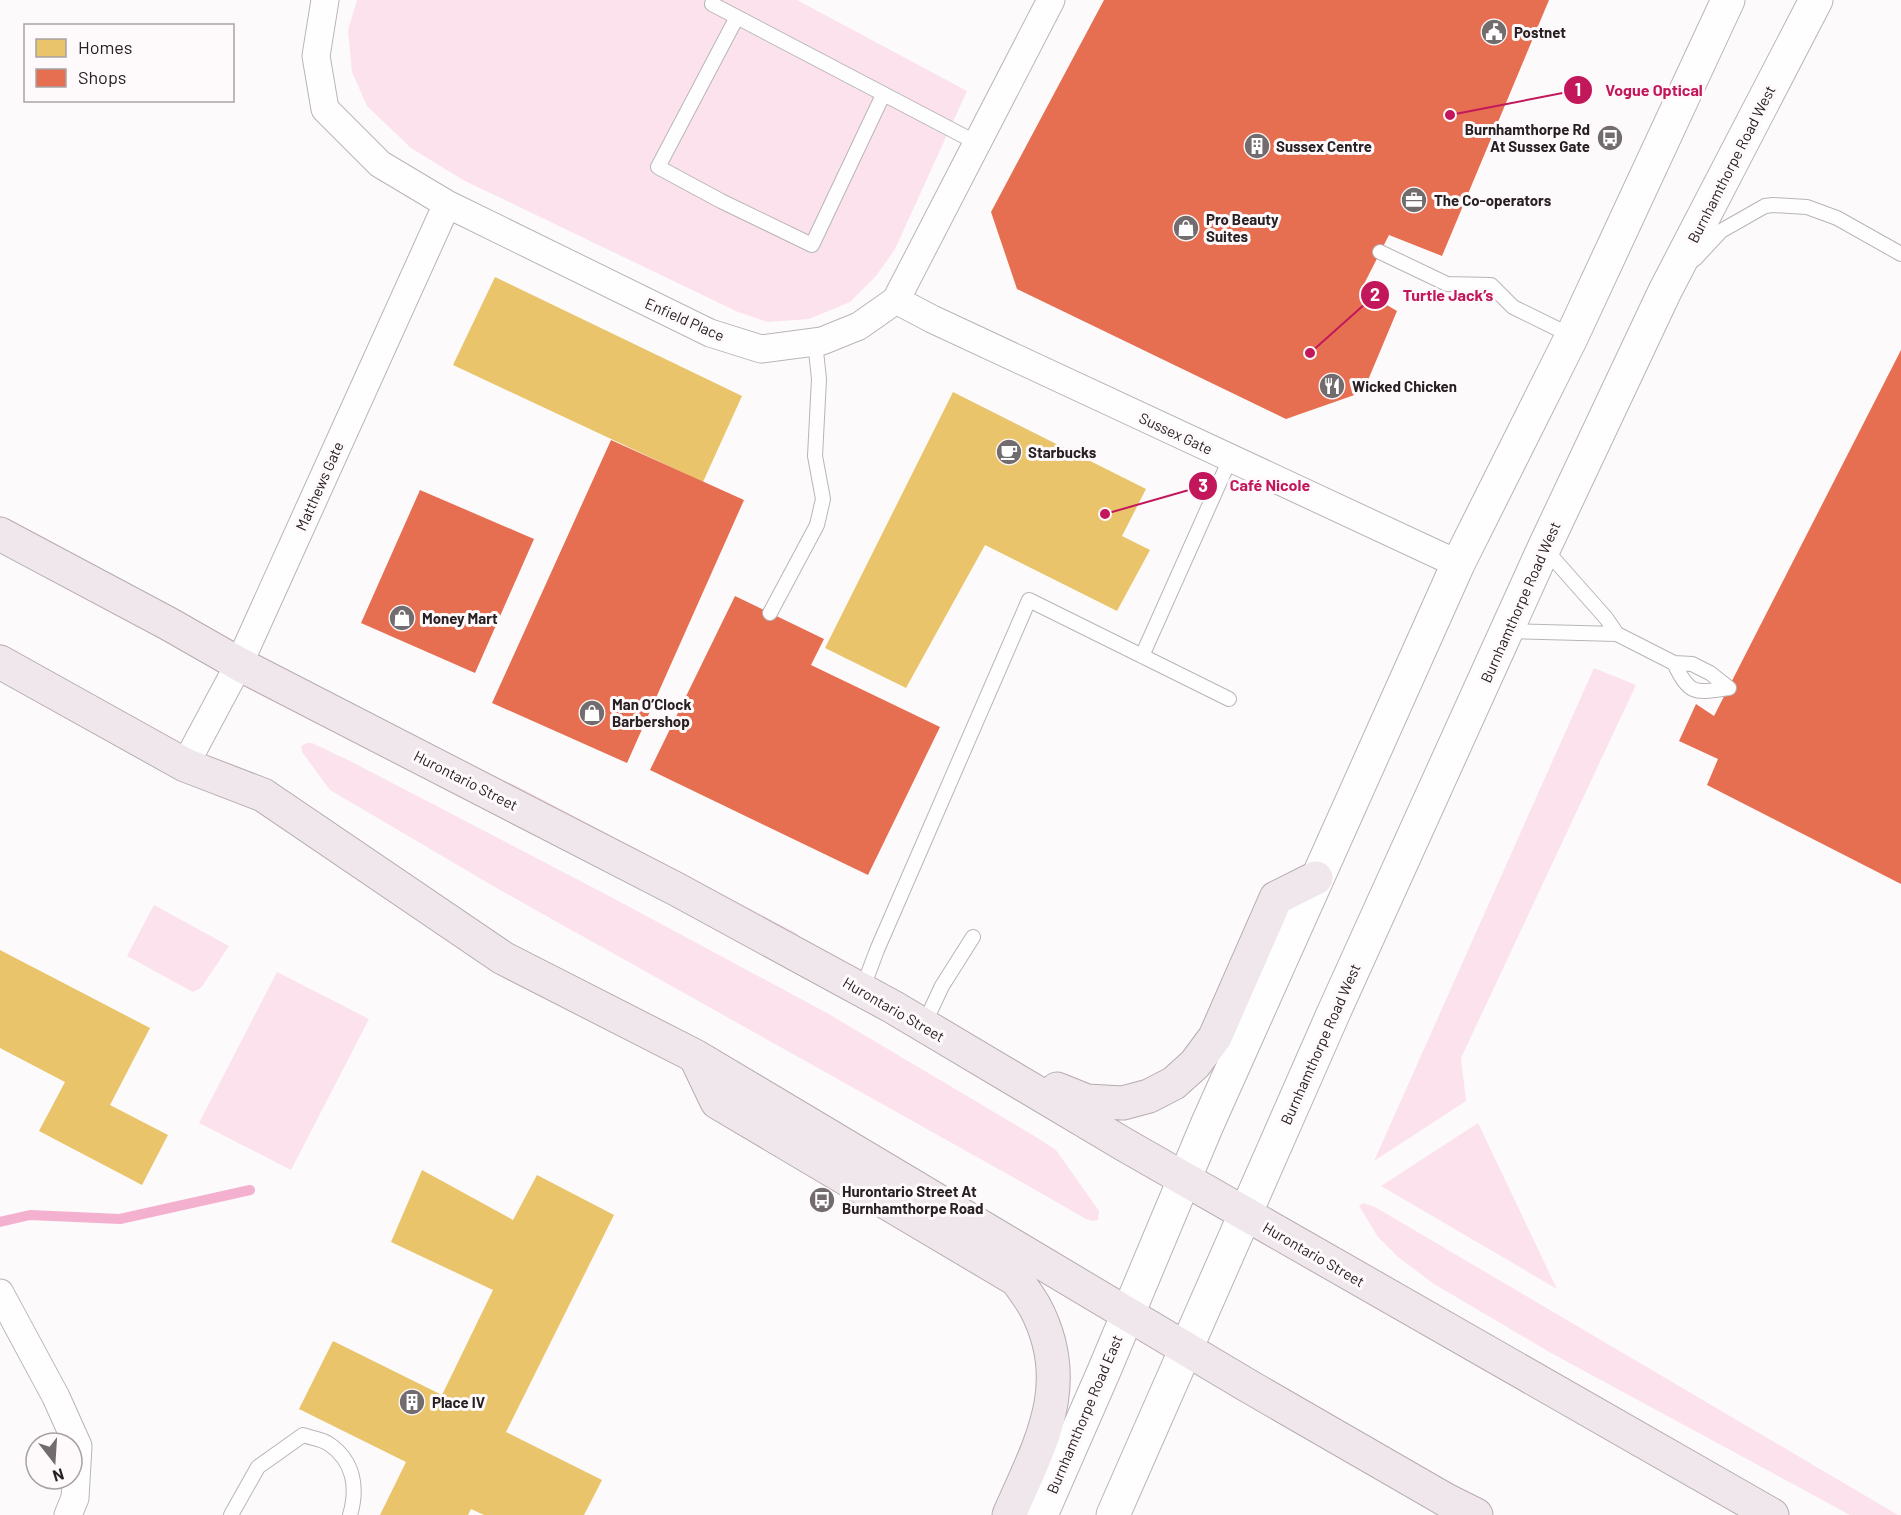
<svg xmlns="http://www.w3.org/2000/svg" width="1901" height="1515" font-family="Barlow,sans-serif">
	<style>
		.green { fill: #fce2ed }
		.homes { fill: #e9c46a }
		.shops { fill: #e76f51 }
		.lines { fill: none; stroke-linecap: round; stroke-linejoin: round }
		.stream { stroke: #f4b0cf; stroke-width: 10 }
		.lane-casing { stroke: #b9b5b6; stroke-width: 16 }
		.street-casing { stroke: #b9b5b6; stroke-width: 29 }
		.secondary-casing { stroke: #b9b5b6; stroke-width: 35 }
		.primary-casing { stroke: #b7abb0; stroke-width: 35 }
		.lane { stroke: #fffefe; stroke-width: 14 }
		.street { stroke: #fffefe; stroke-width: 27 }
		.secondary { stroke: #fffefe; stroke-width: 33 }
		.primary { stroke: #efe7eb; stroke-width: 33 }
		.labels { text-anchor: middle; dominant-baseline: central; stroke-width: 6; stroke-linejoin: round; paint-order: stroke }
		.poi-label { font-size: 15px; font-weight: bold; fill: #282023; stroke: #fef9fb; text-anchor: start }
		.street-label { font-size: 15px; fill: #282023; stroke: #fef9fb }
		.leader { fill: none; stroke: #c2185b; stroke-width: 2 }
		.callout-dot { fill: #c2185b; stroke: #fef9fb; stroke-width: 2 }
		.mark-label { font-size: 18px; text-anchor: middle; font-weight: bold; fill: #fff }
		.callout-label { font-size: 16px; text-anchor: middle; font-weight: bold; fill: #c2185b; stroke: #fef9fb; stroke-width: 6; stroke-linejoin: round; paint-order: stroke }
	</style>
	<rect width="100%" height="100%" fill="#fdfafb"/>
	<path class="green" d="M357,0H797L967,91L895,249L876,276L850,302L809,319L768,322L738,312L463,180L411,148L367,106L352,72L348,30Z
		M1594,668L1636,685L1461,1058L1466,1101L1374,1161Z
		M307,743H312L350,761L611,897L827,1013L1036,1137L1056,1150L1099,1211L1098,1220L1093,1221L1086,1219L1018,1180L500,890L330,790L302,752L301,746Z
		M466,768L513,784L798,934L788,939Z
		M154,905L229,946L201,988L193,992L127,956Z
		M277,972L369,1019L291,1170L199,1123Z
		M1478,1123L1557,1289L1381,1186Z
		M1363,1203L1375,1207L1898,1515H1850L1551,1353L1434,1284L1398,1257L1378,1237L1359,1206Z"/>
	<path class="homes" d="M495,277L742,396L703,482L453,365Z
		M953,392L1146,489L1122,536L1150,550L1117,611L985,545L906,688L825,648Z
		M0,950L150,1028L110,1105L168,1135L142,1185L39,1131L65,1082L0,1048Z
		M422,1170L513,1220L537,1175L614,1215L506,1432L602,1480L584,1515H484L471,1509L468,1515H380L406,1462L299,1409L333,1341L442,1395L493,1290L391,1242Z"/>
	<path class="shops" d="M1104,0H1549L1442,256L1389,235L1361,290L1397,311L1363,392L1286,419L1017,289L991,212Z
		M1901,350V884L1707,785L1718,759L1679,741L1696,704L1714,716Z
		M611,440L744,500L627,763L492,703Z
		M420,490L534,539L475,673L361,623Z
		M735,596L824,639L811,665L940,727L868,875L650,770Z"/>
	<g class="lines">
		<path class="stream" d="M0,1222L30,1215L120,1219L250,1190"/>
		<g class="lane-casing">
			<path id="lane" d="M712,4L977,143
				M737,17L658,167L721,201L812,245L883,95
				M1380,252L1447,284L1491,285L1513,307L1572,336
				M1695,259L1721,231L1765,206L1773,205L1807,207L1837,218L1901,254
				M1544,548L1606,618L1617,634
				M770,613L817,525L823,499L815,456L819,379L815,342
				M1507,631L1617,634L1674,663L1692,664L1710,673L1729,688
				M1142,656L1230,459
				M1674,663C1690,696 1695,693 1729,688
				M862,990L877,950L1029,600L1229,699
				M927,1018L942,986L973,937
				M231,1515L258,1467L303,1435C311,1438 322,1439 329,1444C354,1461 358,1488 350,1515"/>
		</g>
		<g class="street-casing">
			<path id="street" d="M325,0L316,56L325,109L380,164L447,204L710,333L761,349L822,341L859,326L896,300L1051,0
				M896,300L932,319L1458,564
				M185,765L239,664L447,204
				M0,1293L56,1397L78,1446L75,1498L68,1515"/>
		</g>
		<g class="secondary-casing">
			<path id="secondary" d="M1041,1515L1104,1371L1207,1125L1458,564L1572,336L1728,0
				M1113,1515L1333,1014L1544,548L1665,291L1816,0"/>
		</g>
		<g class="primary-casing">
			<path id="primary" d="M0,534L169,624L239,664L676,889L893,1007L1125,1145L1772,1515
				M0,662L185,765L263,795L503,958L695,1056L1245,1384L1446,1500L1476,1515
				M695,1056L717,1102L1017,1280C1023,1289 1030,1298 1035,1307C1076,1384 1040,1444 1009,1515
				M1057,1089L1087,1101L1123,1103L1149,1096L1174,1083L1195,1064L1215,1037L1276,898L1316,878"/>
		</g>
		<use href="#lane" class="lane"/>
		<use href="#street" class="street"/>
		<use href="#secondary" class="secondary"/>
		<use href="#primary" class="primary"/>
	</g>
	<defs>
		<g id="civic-disc" transform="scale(1.35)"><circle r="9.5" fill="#736c6f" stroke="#fef9fb"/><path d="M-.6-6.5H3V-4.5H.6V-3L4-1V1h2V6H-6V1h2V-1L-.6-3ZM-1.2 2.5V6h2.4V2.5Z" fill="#fff"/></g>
		<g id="bus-disc" transform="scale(1.35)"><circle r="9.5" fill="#736c6f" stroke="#fef9fb"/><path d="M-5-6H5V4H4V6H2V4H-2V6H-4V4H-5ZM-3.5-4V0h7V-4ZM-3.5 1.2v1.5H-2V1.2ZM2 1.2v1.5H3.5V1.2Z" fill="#fff"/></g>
		<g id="building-disc" transform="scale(1.35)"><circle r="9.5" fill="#736c6f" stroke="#fef9fb"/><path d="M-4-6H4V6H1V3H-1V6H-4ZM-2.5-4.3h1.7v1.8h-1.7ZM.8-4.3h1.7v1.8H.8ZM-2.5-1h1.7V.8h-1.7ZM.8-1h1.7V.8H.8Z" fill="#fff"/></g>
		<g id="office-disc" transform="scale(1.35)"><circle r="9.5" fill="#736c6f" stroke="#fef9fb"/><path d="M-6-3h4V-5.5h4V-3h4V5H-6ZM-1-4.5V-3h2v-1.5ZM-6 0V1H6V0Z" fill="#fff"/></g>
		<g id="shop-disc" transform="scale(1.35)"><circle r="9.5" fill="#736c6f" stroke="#fef9fb"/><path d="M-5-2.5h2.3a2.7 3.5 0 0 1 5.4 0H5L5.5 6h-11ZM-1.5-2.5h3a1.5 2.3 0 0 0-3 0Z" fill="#fff"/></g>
		<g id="restaurant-disc" transform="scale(1.35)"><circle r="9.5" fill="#736c6f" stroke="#fef9fb"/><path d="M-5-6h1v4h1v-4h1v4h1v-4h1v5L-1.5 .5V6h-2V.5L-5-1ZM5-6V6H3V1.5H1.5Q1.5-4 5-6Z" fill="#fff"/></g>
		<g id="cafe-disc" transform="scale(1.35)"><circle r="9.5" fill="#736c6f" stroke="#fef9fb"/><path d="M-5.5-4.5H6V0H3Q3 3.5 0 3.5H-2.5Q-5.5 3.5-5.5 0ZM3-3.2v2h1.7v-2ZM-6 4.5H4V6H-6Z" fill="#fff"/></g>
	</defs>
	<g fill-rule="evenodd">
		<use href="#civic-disc" x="1494" y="32"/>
		<use href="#bus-disc" x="1610" y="138"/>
		<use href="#building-disc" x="1257" y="146"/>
		<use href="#office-disc" x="1414" y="200"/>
		<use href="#shop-disc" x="1186" y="228"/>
		<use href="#restaurant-disc" x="1332" y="386"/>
		<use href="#cafe-disc" x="1009" y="452"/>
		<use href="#shop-disc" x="402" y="618"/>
		<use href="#shop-disc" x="592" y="713"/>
		<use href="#bus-disc" x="822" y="1200"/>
		<use href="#building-disc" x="412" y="1402"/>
	</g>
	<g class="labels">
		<g class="poi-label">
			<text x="1514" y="32">Postnet</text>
			<text x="1590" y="129" text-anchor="end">Burnhamthorpe Rd<tspan x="1590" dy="17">At Sussex Gate</tspan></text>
			<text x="1276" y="146">Sussex Centre</text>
			<text x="1434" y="200">The Co-operators</text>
			<text x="1206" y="219">Pro Beauty<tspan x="1206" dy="17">Suites</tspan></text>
			<text x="1352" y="386">Wicked Chicken</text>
			<text x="1028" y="452">Starbucks</text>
			<text x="422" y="618">Money Mart</text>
			<text x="612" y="704">Man O’Clock<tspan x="612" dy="17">Barbershop</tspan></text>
			<text x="842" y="1191">Hurontario Street At<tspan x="842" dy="17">Burnhamthorpe Road</tspan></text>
			<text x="432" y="1402">Place IV</text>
		</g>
		<g class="street-label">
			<text transform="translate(1731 164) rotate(-63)">Burnhamthorpe Road West</text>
			<text transform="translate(685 319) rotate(24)">Enfield Place</text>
			<text transform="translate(1176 433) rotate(25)">Sussex Gate</text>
			<text transform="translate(319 486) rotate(-66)">Matthews Gate</text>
			<text transform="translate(1520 602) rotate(-66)">Burnhamthorpe Road West</text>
			<text transform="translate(466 780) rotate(27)">Hurontario Street</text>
			<text transform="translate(894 1009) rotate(30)">Hurontario Street</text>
			<text transform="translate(1320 1044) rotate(-66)">Burnhamthorpe Road West</text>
			<text transform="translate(1314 1254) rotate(30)">Hurontario Street</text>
			<text transform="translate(1084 1414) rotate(-67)">Burnhamthorpe Road East</text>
		</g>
	</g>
	<path class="leader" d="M1450 115L1578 90M1310 353L1375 295M1105 514L1203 486"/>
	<g class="callout-dot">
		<circle cx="1450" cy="115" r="6"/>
		<circle cx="1310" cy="353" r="6"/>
		<circle cx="1105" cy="514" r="6"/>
		<circle cx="1578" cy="90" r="15"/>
		<circle cx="1375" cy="295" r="15"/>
		<circle cx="1203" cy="486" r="15"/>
	</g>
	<g class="mark-label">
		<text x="1578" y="96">1</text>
		<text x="1375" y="301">2</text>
		<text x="1203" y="492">3</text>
	</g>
	<g class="callout-label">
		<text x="1654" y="96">Vogue Optical</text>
		<text x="1448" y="301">Turtle Jack’s</text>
		<text x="1270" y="491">Café Nicole</text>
	</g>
	<rect x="24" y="24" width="210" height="78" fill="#fef9fb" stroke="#a8a2a5" stroke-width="1.5"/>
	<rect x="36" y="39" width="30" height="18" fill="#e9c46a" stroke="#a8a2a5" stroke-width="1.5"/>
	<text x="78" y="54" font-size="18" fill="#282023">Homes</text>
	<rect x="36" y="69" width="30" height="18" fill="#e76f51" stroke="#a8a2a5" stroke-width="1.5"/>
	<text x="78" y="84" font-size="18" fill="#282023">Shops</text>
	<g transform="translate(54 1461) rotate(163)"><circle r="28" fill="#fef9fb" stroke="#a8a2a5" stroke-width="1.5"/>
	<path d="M0-4.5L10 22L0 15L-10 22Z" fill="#736c6f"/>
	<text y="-9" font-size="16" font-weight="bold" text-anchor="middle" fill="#282023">N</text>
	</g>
</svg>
